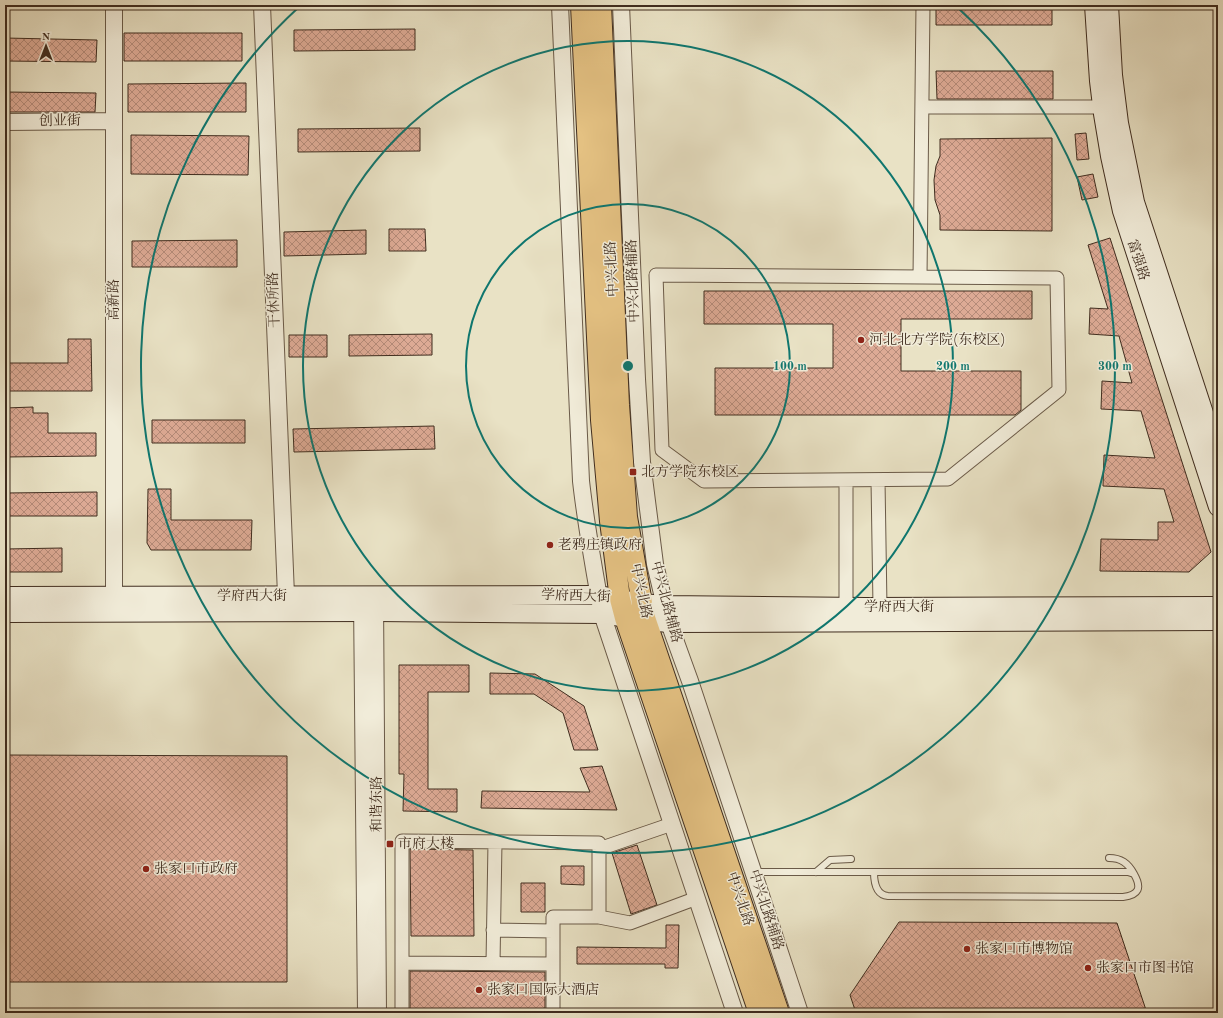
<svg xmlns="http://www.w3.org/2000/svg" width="1223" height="1018" font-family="'Old Standard TT','Noto Serif SC',serif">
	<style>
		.building { fill: url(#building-cross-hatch); stroke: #402d1f }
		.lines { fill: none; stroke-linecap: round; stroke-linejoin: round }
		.service-casing { stroke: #6a5a48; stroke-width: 8 }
		.minor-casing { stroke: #6a5a48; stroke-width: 15 }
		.tertiary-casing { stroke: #6a5a48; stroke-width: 18 }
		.secondary-casing { stroke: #402d1f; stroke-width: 20 }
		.primary-casing { stroke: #402d1f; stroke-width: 22 }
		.service { stroke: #f1ecd9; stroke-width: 6 }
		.minor { stroke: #f1ecd9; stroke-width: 13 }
		.tertiary { stroke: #f1ecd9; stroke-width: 16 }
		.secondary { stroke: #f1ecd9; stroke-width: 18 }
		.primary { stroke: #e4c182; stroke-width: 20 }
		.ring { fill: none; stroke: #0f766e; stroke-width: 2 }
		.poi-dot { fill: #8f2418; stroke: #f1ecd9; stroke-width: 1.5 }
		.labels { text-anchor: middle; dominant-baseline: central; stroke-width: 3; stroke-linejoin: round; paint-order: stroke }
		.street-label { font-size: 14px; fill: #402d1f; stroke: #f1ecd9 }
		.poi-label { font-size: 14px; fill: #402d1f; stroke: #f1ecd9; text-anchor: start }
		.centre { fill: #0f766e; stroke: #f1ecd9; stroke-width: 2 }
		.ring-label { font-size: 12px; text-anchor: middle; font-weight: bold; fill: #0f766e; stroke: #f1ecd9; stroke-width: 3; stroke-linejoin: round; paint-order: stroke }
	</style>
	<defs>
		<pattern id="building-cross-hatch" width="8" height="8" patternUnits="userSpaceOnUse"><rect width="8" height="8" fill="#ddaa95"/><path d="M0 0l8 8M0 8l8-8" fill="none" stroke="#b58b79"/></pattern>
	</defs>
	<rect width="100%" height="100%" fill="#e9e2c5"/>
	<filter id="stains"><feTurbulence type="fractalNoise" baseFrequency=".005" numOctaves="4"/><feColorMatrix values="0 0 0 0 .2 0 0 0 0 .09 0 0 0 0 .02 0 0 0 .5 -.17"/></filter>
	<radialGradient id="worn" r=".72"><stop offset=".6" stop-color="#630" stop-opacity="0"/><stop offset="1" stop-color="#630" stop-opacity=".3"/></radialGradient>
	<path class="building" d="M936,5H1052V25H936Z
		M415,29V50L294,51V30Z
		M124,33H242V61H124Z
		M5,38L97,40L96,62L5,61Z
		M936,71H1053V99H937Z
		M246,83V112H128V84Z
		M5,92L96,93L95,112H5Z
		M420,128V151L298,152V129Z
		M1086,133L1089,159L1077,160L1075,134Z
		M131,135L249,136L248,175L131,174Z
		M1052,138V231L940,230V215L935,200L934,180L936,166L940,156V139Z
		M1093,174L1098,197L1082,200L1077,177Z
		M389,229H425L426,251H389Z
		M366,230V254L284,256V232Z
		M1110,238L1211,552L1189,572L1100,571L1101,539L1158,540V522H1174L1164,489L1103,486L1104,455L1155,458L1141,411L1101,409L1102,381L1132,383L1119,336L1089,334L1090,308L1108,309L1088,245Z
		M237,240V267H132V241Z
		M704,291H1032V319H901V371H1021V410L1015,415H715V368H833V324H704Z
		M432,334V355L349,356V335Z
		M289,335H327V357H289Z
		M68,339H91L92,391H5V363H68Z
		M33,407V413H48V433H96V456L5,457V408Z
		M152,420H245V443H152Z
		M434,426L435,449L294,452L293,429Z
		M148,489H171V520H252L251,550H151L147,543Z
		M97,492V516H5V493Z
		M62,548V572H5V549Z
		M399,665H469V692H428V789H457V812L403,811L404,774H399Z
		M490,673L535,674L584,706L598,750H574L563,713L534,694H490Z
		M5,755L287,756V982H5Z
		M602,766L617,810L481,808L482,791L590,792L580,768Z
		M637,845L657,905L631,914L612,853Z
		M410,849L473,850L474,936H411Z
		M561,866H584V885L561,884Z
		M521,883H545V912H521Z
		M899,922L1117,923L1147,1013H856L850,995Z
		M666,925H679L678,968H665V964H577V947L666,948Z
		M410,971L545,972V1013H410Z"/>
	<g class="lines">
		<g class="service-casing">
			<path id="service" d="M1109,858C1121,858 1128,863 1134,874
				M755,872C880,872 1004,872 1128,872L1134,874C1142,888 1139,895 1123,897L888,896C876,895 874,883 874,872
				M816,872L830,860L851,859"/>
		</g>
		<g class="minor-casing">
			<path id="minor" d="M922,107H1102
				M656,275L1057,278L1059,390L948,479L704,481L662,450Z
				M920,277L923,5
				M878,480L880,607
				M846,607V480
				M599,849L672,824
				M493,930L553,931
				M402,963L553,964
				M493,963L495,842
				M402,1013V841L599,843V917
				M553,1013V917H599L630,923L697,898"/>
		</g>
		<g class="tertiary-casing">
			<path id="tertiary" d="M262,5L286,595
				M560,5L581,481C586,526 594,569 602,614L735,1013
				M621,5L637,379L642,462L655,564L669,623L690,681L800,1013
				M5,122L114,121
				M114,596V5
				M362,599L366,1013
				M375,599L378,1013"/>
		</g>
		<g class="secondary-casing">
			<path id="secondary" d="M1094,5L1099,81L1103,114L1110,156L1122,211L1218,507
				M1109,5L1113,75L1119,123L1135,202L1218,456
				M5,596L599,595L642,603L664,605L866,607L1218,606
				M5,613L376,612L602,614L647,621L669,623L1218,621"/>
		</g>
		<g class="primary-casing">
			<path id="primary" d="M581,5L601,420L610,521L620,599L625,618L759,1013
				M601,5L619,405L627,517L642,603V609L779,1013"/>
		</g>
		<use href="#service" class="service"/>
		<use href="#minor" class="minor"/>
		<use href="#tertiary" class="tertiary"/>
		<use href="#secondary" class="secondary"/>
		<use href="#primary" class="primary"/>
	</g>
	<g class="ring">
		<circle cx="628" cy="366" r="162"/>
		<circle cx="628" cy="366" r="325"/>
		<path d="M957 7A487 487 0 1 1 299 7"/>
	</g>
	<g class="poi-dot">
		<circle cx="861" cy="340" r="4"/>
		<rect x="629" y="468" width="8" height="8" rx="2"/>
		<circle cx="550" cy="545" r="4"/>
		<rect x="386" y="840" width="8" height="8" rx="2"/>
		<circle cx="146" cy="869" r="4"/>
		<circle cx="967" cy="949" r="4"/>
		<circle cx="1088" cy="968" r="4"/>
		<circle cx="479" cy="990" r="4"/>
	</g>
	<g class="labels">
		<g class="street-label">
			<text transform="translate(60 121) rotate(-1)">创业街</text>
			<text transform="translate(1138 260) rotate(72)">富强路</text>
			<text transform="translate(612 269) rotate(-93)">中兴北路</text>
			<text transform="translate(633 281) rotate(-92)">中兴北路辅路</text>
			<text transform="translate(114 300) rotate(-90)">高新路</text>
			<text transform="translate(274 300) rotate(-92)">干休所路</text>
			<text transform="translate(641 591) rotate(78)">中兴北路</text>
			<text x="252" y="596">学府西大街</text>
			<text transform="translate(576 596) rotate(2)">学府西大街</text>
			<text transform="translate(666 602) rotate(75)">中兴北路辅路</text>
			<text x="899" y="607">学府西大街</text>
			<text transform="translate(377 804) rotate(-90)">和谐东路</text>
			<text transform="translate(740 899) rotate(71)">中兴北路</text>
			<text transform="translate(766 910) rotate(72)">中兴北路辅路</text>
		</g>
		<g class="poi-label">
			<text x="869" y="340">河北北方学院(东校区)</text>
			<text x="641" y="472">北方学院东校区</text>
			<text x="558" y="545">老鸦庄镇政府</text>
			<text x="398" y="844">市府大楼</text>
			<text x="154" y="869">张家口市政府</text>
			<text x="975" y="949">张家口市博物馆</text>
			<text x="1096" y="968">张家口市图书馆</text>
			<text x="487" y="990">张家口国际大酒店</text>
		</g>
	</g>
	<circle cx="628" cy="366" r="6" class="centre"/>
	<g class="ring-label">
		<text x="790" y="370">100 m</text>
		<text x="953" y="370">200 m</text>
		<text x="1115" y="370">300 m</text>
	</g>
	<rect width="1223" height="1018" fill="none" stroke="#e9e2c5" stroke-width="20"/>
	<rect x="6" y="6" width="1211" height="1006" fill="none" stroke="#402d1f" stroke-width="2"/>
	<rect x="10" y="10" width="1203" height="998" fill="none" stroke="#402d1f"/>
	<g transform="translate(46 46)" stroke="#f1ecd9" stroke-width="3" paint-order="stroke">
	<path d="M0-3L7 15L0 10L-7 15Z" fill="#402d1f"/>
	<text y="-6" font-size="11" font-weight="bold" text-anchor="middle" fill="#402d1f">N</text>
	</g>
	<rect width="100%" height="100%" filter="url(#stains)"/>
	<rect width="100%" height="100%" fill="url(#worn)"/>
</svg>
